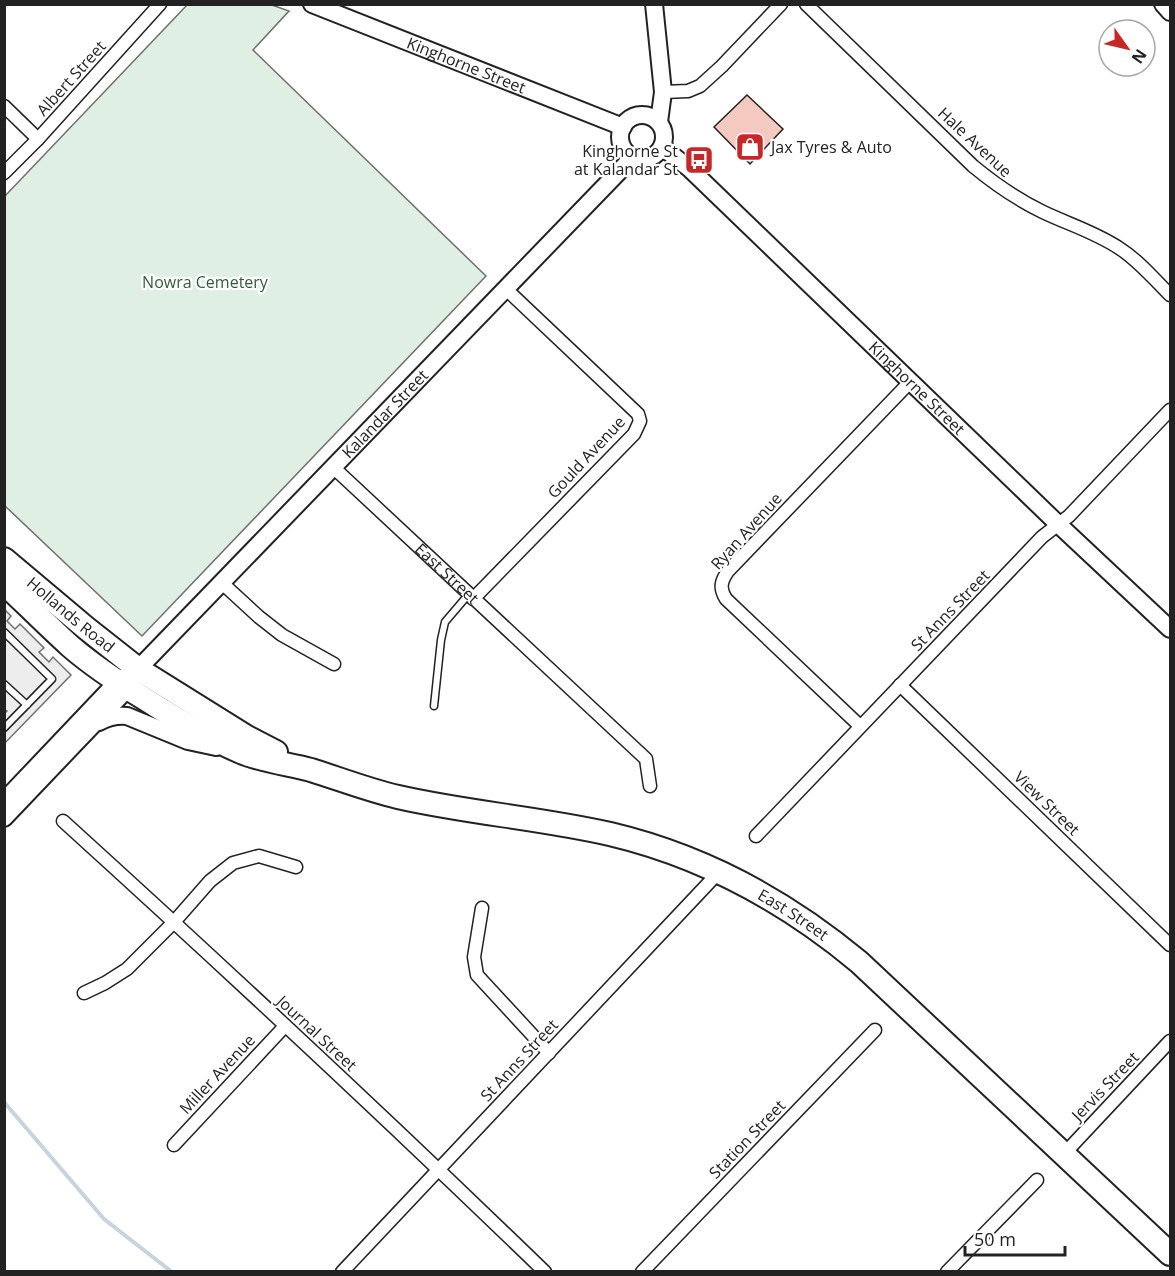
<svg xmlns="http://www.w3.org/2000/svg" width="1175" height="1276" font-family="'Open Sans',sans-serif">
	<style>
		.green { fill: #e0efe3; stroke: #6f6f6f; stroke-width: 1.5 }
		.parking { fill: #ededed; stroke: #6f6f6f; stroke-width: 1.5 }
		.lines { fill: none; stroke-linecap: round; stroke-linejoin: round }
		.stream { stroke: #c7d3dd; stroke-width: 4 }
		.building { fill: #f3c9c0; stroke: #222; stroke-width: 1.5 }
		.lane-casing { stroke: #222; stroke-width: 9 }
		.street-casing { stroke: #222; stroke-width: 15 }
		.secondary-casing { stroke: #222; stroke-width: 20 }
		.highway-casing { stroke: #222; stroke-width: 26 }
		.lane { stroke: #fff; stroke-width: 6 }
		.street { stroke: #fff; stroke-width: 12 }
		.secondary { stroke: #fff; stroke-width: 16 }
		.highway { stroke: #fff; stroke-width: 22 }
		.labels { text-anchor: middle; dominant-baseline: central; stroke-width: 4.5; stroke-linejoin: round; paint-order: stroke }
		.street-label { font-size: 16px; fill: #222; stroke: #fff }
		.poi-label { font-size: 16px; fill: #222; stroke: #fff; text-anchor: start }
		.park-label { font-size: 16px; fill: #2f5e38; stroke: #fff }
	</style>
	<rect width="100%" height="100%" fill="#fff"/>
	<path class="green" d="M188,4L272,5L289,11L253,50L486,276L142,636L5,506V196Z"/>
	<path class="parking" d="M4,609L11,616L7,621L15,629L20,624L44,648L39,652L49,662L53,657L71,675L5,743V713L7,711L4,709Z"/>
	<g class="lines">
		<path class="stream" d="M4,1102L104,1219L172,1272"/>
	</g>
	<path class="building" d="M747,95L783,129L750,164L714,127Z"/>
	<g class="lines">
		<g class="lane-casing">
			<path id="lane" d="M4,632L52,679L4,728
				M4,684L27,705
				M434,706L441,640L445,622L468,595"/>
		</g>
		<g class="street-casing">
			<g id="street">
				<path d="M806,4L973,166C996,185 1016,199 1043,212C1068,224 1095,232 1119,248C1138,260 1154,279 1170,295"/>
				<path d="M663,92L688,91L700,86L722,66L781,4"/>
				<path d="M4,106L38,139"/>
				<path d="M4,173L38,139L160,4"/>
				<path id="s1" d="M333,467L646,759L650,786"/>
				<path d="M222,583L259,617L282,635L334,664"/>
				<path d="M473,599L634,434L640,421L638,414L506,289"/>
				<path d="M900,685L1170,945"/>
				<path d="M860,726L726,599C719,588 721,581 728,571L910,382"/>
				<path d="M63,821C226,969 387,1119 545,1272"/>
				<path d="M756,836L1042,537L1069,516L1170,410"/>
				<path d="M482,908L474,957L477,975L549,1053"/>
				<path d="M84,993L105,983L127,969L174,922L210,881L233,863L259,856L296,867"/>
				<path d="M174,1145L285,1026"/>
				<path d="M1064,1154L1170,1041"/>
				<path d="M342,1272L719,872"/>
				<path d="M642,1272L875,1030"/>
				<path d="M947,1272L1037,1180"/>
			</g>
		</g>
		<g class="secondary-casing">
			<g id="secondary">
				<path id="s2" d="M312,4L623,127"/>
				<path d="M654,4L663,92L659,122"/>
				<path d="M1163,4L1170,12"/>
				<circle cx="642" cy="137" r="22"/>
				<path id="s3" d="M662,147L690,169L1058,524L1170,629"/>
				<path d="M99,722C108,717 116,715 127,716L188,741L216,747"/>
				<path id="s4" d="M4,801L118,681L138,669L633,157"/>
				<path d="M4,818L128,688L132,681"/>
			</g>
		</g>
		<g class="highway-casing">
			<g id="highway">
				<path id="s5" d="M4,559L86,628L138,669L247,737L276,752"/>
				<path id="s6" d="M4,583C26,604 48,626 70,646C93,666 119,683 145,699C176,719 207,738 241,752C262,761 288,764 311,770C340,779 368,790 398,797C468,813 540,818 610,834C703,856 787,902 859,962L1170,1254"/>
			</g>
		</g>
		<use href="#lane" class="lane"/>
		<use href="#street" class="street"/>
		<use href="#secondary" class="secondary"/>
		<use href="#highway" class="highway"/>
	</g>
	<defs>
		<g id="shop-square" transform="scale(1.5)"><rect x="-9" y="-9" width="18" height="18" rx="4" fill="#c62828" stroke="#fff"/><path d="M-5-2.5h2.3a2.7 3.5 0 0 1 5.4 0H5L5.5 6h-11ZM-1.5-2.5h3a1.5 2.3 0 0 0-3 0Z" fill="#fff"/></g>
		<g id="bus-square" transform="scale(1.5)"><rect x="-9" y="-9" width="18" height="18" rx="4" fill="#c62828" stroke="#fff"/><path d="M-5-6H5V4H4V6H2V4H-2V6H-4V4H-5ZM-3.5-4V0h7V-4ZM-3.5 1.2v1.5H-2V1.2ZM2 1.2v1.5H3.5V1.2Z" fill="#fff"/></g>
	</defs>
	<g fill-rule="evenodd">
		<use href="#shop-square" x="750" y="147"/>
		<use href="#bus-square" x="699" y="160"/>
	</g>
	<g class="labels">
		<g class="street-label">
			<text stroke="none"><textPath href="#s2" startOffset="166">Kinghorne Street</textPath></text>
			<text transform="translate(71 78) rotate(-48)">Albert Street</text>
			<text transform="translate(975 142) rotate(43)">Hale Avenue</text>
			<text stroke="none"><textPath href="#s3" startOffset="351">Kinghorne Street</textPath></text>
			<text stroke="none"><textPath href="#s4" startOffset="544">Kalandar Street</textPath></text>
			<text transform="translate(586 457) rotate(-47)">Gould Avenue</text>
			<text transform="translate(746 531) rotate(-48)">Ryan Avenue</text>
			<text stroke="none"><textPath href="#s1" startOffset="156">East Street</textPath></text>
			<text transform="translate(950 610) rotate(-46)">St Anns Street</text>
			<text stroke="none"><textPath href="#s5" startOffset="87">Hollands Road</textPath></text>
			<text transform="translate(1047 803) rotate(44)">View Street</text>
			<text stroke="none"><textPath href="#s6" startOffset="873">East Street</textPath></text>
			<text transform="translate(317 1033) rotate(43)">Journal Street</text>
			<text transform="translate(519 1060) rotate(-47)">St Anns Street</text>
			<text transform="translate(217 1074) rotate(-47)">Miller Avenue</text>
			<text transform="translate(1105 1086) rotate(-46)">Jervis Street</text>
			<text transform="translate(747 1139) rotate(-46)">Station Street</text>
		</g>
		<g class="poi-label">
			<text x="771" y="147">Jax Tyres &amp; Auto</text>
			<text x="678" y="151" text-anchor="end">Kinghorne St<tspan x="678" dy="18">at Kalandar St</tspan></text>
		</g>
		<g class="park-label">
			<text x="205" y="282">Nowra Cemetery</text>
		</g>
	</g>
	<rect width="1175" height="1276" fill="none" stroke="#222222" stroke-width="12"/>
	<g transform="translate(1127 48) rotate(124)"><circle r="28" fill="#ffffff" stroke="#a7a7a7" stroke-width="1.5"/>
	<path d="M0-4.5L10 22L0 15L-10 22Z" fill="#c62828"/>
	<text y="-9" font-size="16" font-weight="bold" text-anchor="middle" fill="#222222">N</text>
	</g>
	<path d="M965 1246v9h100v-9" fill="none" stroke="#222222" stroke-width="3"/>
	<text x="974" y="1246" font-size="18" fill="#222222" stroke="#ffffff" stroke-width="4.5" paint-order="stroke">50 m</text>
</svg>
